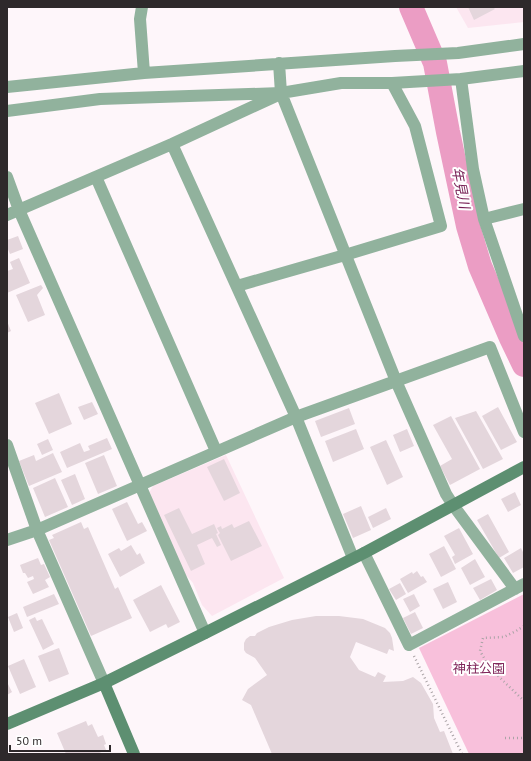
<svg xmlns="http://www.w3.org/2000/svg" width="531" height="761" font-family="'PT Sans','Noto Sans JP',sans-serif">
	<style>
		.built { fill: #fce6f0 }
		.green { fill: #f8c0db }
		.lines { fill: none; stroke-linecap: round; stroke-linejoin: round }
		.river { stroke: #eb9dc4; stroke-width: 24 }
		.building { fill: #e4d6dc }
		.path { stroke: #aaa3a6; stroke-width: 2.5; stroke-dasharray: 1 3; stroke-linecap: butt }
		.street { stroke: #91b29d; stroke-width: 12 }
		.secondary { stroke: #5d8f71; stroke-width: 12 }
		.labels { text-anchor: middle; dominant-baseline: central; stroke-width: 4; stroke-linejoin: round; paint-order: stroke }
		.park-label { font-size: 13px; fill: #81285c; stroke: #fff }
		.water-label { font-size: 14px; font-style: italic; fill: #751c52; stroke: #fff }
	</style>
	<rect width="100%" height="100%" fill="#fef6fa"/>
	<path class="built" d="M456,7H524V22L468,28Z
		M226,455L284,578L212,616L202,605L193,583L185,574L149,493L153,486Z"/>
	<path class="green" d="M524,594V754H469L419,648Z"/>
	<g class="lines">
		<path class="river" d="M411,7L435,63L448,132L468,226L480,266L511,338L524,365"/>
	</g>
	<path class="building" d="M468,7H493L495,9L474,20Z
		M18,236L23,249L10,254L7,247V240Z
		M19,258L30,283L7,293V271L13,269L10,262Z
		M41,285L43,288L37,295L45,315L28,322L16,295Z
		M7,321L11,331L7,333Z
		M59,393L72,424L49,434L35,403Z
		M92,402L98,414L84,420L78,407Z
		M498,407L517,442L501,450L482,416Z
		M349,408L355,424L321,437L315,421Z
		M476,411L503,459L483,469L455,418Z
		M451,416L480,469L450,485L440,466L452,459L433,425Z
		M356,429L364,449L333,462L325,441Z
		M407,429L414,446L400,452L393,435Z
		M107,438L112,449L67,468L60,452L80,443L84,452L90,450L88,446Z
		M48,439L53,450L42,455L37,444Z
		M386,440L403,477L387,485L370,447Z
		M53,453L62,472L29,486L19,461L34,455L36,461Z
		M104,455L117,486L98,494L85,463Z
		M224,459L240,493L224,501L207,467Z
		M75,474L85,499L72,505L61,480Z
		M55,478L68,507L45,517L33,488Z
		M515,492L521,505L508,512L501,499Z
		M127,502L138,524L142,522L147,531L127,541L112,509Z
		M361,506L371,530L353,538L343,514Z
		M179,508L192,534L214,524L218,533L216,534L221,545L217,547L212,538L197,545L205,564L191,571L164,515Z
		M386,508L391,519L373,528L368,517Z
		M488,514L509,552L499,558L477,520Z
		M249,521L262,546L231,561L218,535L220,533L217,528L221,526L222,529L232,524L234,528Z
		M81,522L84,529L88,527L115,589L118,587L132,618L91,636L49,540L54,538L52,535Z
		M459,528L473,554L455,564L452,557L455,555L444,536Z
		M131,545L137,555L140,553L145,563L120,577L108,554L119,548L121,551Z
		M444,546L456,569L441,577L429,554Z
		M521,548L524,554V567L513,573L504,558Z
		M38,558L41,565L44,564L50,577L45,580L49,587L33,594L27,582L34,579L33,576L28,578L25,573H23L20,565Z
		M475,559L485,577L470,585L461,568Z
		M417,571L421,577L423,576L427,582L408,593L400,579L412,572L413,574Z
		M491,579L497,590L480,600L473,588Z
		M448,582L457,602L443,609L433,589Z
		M400,583L406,594L396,600L389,589Z
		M161,585L180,622L168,628L166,624L150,632L133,600Z
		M54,594L59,604L27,617L23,607Z
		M414,594L420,606L410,612L403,599Z
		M415,612L423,628L411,634L403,618Z
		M17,613L23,628L14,632L8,617Z
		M316,616H339L363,619L385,628L390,633L392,638L394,651L389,649L387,654L356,642L350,657L359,670L375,677L378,672L386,676L383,682L403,681L413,677L421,683L433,704L434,718L440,732L444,731L453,754H272L251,705L242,700L248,689L267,675L255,658L246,653L244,650V643L246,639L250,636H255L257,633L269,627L292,620Z
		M35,617L37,621L42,619L54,644L43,650L29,620Z
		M59,648L69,674L49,682L38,656Z
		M24,659L36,687L20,694L8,666Z
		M7,682L12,692L7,695Z
		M86,721L88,726L92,724L98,737L103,735L106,744L104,745L106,750L97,754H66L57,733Z"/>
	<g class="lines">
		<path class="path" d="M524,626L516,631L504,637L483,638L480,651L490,668L524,701
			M414,656L462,754
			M505,738H524"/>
		<path class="street" d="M142,7L140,19L144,73
			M279,63L281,93L396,381L446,494L453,505L515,589
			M461,79L473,169L484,219L524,336
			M7,87L144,73L395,56L458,53L524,44
			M7,111L100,99L281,93L341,83H392L461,79L524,71
			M172,144L296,417L353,558
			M7,177L19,210L205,633
			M96,177L216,451
			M7,215L172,144L276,96
			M484,219L524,209
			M237,286L345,255L441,226L415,126L392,83
			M7,445L37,530L104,683
			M7,540L37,530L296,417L490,347L524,432
			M364,553L409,645L524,584"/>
		<path class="secondary" d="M104,683L134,754
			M7,724L104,683L205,633L364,553L524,467"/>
	</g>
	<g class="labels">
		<g class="park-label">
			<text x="479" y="668">神柱公園</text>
		</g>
		<g class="water-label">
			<text transform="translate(461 188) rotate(79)">年見川</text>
		</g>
	</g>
	<rect width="531" height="761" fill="none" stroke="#2e292b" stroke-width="16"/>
	<path d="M10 745v6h100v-6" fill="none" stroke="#2e292b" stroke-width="2"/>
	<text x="16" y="745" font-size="12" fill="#2e292b" stroke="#ffffff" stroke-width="3" paint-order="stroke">50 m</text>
</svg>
